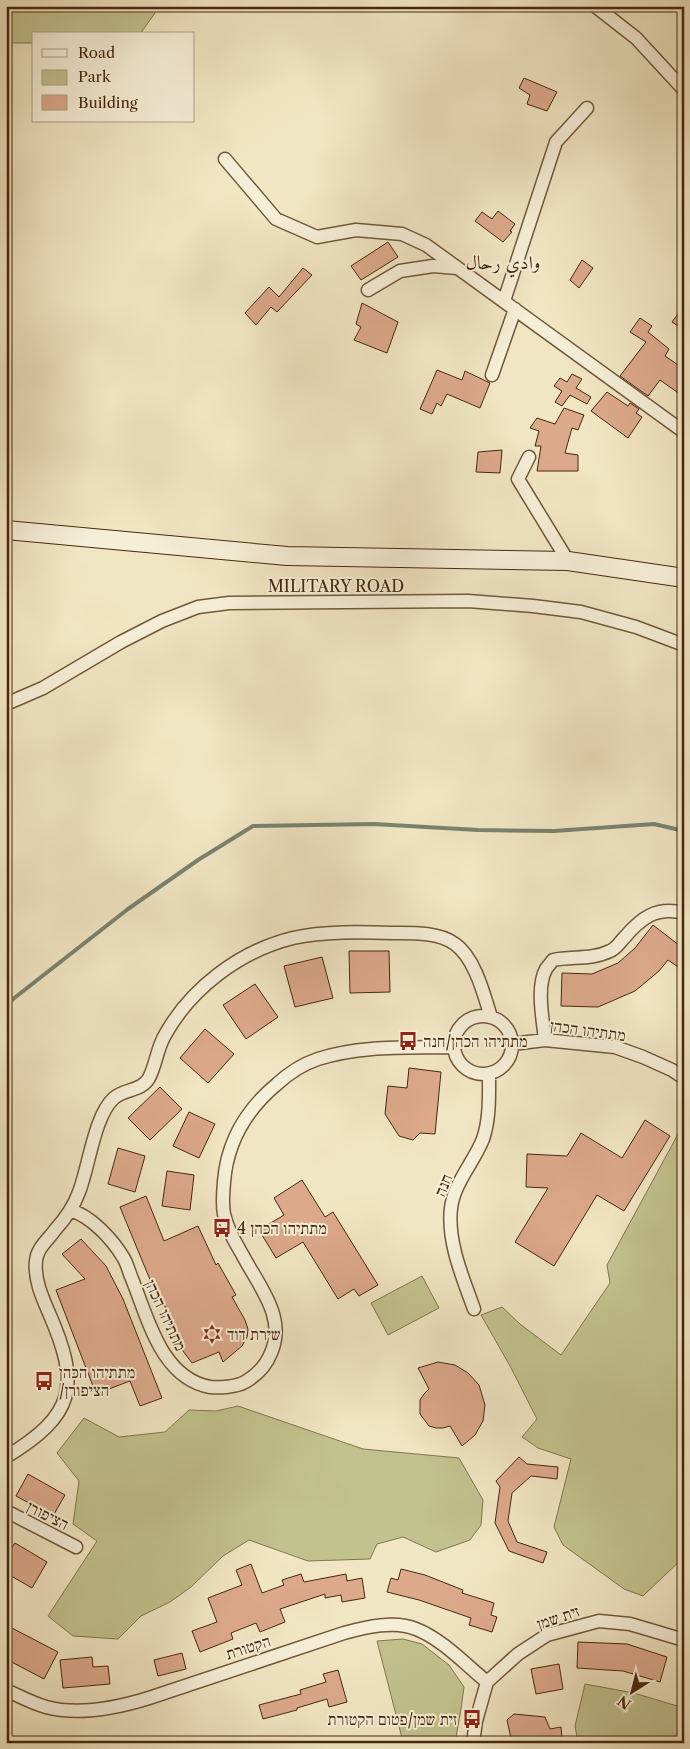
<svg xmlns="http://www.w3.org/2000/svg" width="690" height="1749" font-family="'Libre Caslon Text',Amiri,'Frank Ruhl Libre',serif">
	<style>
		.green { fill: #c2c28e; stroke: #84754e }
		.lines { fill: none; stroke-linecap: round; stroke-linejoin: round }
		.stream { stroke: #798370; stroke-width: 4 }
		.building { fill: #dca98b; stroke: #47280e }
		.street-casing { stroke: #72583b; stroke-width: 15 }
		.secondary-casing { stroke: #47280e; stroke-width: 20 }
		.street { stroke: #f6efd8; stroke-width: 12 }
		.secondary { stroke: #f6efd8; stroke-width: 18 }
		.labels { text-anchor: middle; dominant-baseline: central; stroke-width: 4; stroke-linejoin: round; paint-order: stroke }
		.street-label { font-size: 16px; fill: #47280e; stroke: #f6efd8 }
		.poi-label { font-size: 16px; fill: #47280e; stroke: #f6efd8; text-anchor: start }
		.quarter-label { font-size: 19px; fill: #47280e; stroke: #f6efd8 }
	</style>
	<rect width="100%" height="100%" fill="#f1e6c3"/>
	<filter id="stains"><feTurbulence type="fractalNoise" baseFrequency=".004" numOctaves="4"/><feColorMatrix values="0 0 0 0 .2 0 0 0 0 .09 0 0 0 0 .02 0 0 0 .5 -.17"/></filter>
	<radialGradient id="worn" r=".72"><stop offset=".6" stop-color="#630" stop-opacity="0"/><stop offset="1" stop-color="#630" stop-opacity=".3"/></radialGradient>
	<path class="green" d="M6,6H160L140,34H34V43H6Z
		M684,1123V1557L643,1596L624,1589L563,1545L554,1527L571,1459L538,1448L522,1437L537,1419L510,1366L481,1315L502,1307L520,1324L561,1355L610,1283L607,1265Z
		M422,1276L439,1308L388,1335L371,1303Z
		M238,1406L363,1449L459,1458L483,1500L481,1525L470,1540L436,1552L403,1537L377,1544L370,1559L308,1561L249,1540L223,1556L191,1587L170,1602L141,1616L118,1639L73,1636L48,1616L97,1541L73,1524L79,1481L57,1453L84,1418L119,1437L165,1432L189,1410L216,1411Z
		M403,1639L422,1644L449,1665L464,1687L461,1709L455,1743H419L450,1742L402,1738L377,1641Z
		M585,1684L634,1693L684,1708V1743H578L575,1726Z"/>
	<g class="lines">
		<path class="stream" d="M6,1007L13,999L128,909L198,860L253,826L374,824L478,830L554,831L654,824L684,831"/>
	</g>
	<path class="building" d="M524,78L557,92L547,111L527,104L530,95L519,88Z
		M498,211L515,224L510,231L512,232L503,242L475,221L482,212L492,219Z
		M388,242L398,257L361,280L351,266Z
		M582,260L593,268L579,288L570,280Z
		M303,268L312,275L277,312L271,307L256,325L245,313L269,287L279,297Z
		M362,303L398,322L387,353L354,340L361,327L356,324Z
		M684,306V330L672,322Z
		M640,318L652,326L648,332L669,349L665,356L684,369V397L660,380L648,396L620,376L646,342L630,332Z
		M437,370L462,380L465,371L490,383L480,408L447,394L441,406L437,403L432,414L420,409Z
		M572,374L582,379L576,388L591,397L587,404L570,395L562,406L555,402L562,391L554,386L560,378L567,382Z
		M607,392L628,406L630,403L639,409L636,413L642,417L628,438L591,411Z
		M564,408L584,415L578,430L572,428L565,453L578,455V471H537L541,446H535L539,431L530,428L537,418L555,424Z
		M502,450L500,473L476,472L478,452Z
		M653,925L684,949V971L668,960L659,971L635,991L598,1007L561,1006L562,973L592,974L618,963L635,948Z
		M349,951H389L390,992L350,993Z
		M322,957L333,998L295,1007L284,966Z
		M255,984L278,1017L246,1039L223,1005Z
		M205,1029L234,1054L208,1083L180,1058Z
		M409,1068L441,1072L435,1134L420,1133L413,1140L399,1136L385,1114L388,1086L407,1088Z
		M160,1087L182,1109L150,1140L128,1118Z
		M189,1112L215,1124L199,1158L173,1146Z
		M645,1120L670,1136L624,1211L597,1195L554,1266L515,1242L548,1188L526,1187L527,1154L567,1156L581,1133L622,1158Z
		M118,1148L145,1156L135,1192L108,1184Z
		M167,1171L194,1175L190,1210L162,1206Z
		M302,1180L325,1217L333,1212L378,1285L359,1296L354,1289L338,1299L303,1242L276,1258L259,1230L284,1215L274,1198Z
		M146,1196L164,1241L198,1226L216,1265L218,1263L236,1295L232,1297L245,1320L248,1329L247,1337L242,1346L223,1362L219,1352L192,1363L183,1351L154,1280L151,1282L120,1207Z
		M81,1239L106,1266L123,1299L162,1398L140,1406L130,1381L96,1394L56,1290L85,1279L62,1254Z
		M438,1362L455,1365L468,1373L479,1385L485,1405L483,1421L475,1435L462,1446L450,1426L443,1428H436L429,1426L420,1414V1400L424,1394L429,1389L418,1368Z
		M519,1457L527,1464L558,1467L557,1479L531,1476L512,1493L508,1521L517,1542L547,1552L543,1563L509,1551L495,1523L500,1487L496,1481Z
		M28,1474L65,1495L53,1516L16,1496Z
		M15,1543L47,1562L32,1588L6,1573V1556Z
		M251,1564L262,1593L284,1585L282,1580L301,1574L304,1582L346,1574L347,1581L362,1578L365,1598L342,1602L341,1595L325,1598V1594L280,1609L285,1622L260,1632L256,1623L231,1633L233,1639L200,1652L192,1631L217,1622L208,1598L242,1585L236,1570Z
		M401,1569L425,1575L463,1590L462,1593L494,1603L491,1615L497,1617L492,1632L469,1625L471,1618L419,1600L387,1592L391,1578L398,1580Z
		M6,1625L58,1652L44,1679L6,1659Z
		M578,1642L627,1644L667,1657L660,1682L623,1671L577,1668Z
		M182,1653L186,1669L158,1676L154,1660Z
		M92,1657L93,1667L108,1666L110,1684L63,1688L60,1660Z
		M559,1664L563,1689L536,1694L531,1669Z
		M338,1670L347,1702L329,1707L327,1699L297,1708V1710L263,1719L259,1705L301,1694L300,1690L326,1682L323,1674Z
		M514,1714L545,1717L550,1729L561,1727L562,1738L551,1743H512L507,1720Z"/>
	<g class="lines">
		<g class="street-casing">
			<path id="street" d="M595,6L636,38L684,90
				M225,159L276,219L317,237L356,230L402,234L426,245L684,432
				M368,290L400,271L433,266L457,268
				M504,301L556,142L587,108
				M492,375L515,309
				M529,457L518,479L568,561
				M6,704L43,688L121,642L162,621L198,607L229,603L468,601L533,606L581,612L636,627L684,645
				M454 1045a29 29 0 1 1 58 0a29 29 0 1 1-58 0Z
				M545,1040C543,1020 536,987 546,969C548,966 551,963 553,960C572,956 592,960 610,951C616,949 620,942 624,938C641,918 656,906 684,913
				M512,1044L545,1040L615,1047L643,1057L672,1070L684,1078
				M70,1210C91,1216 112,1239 123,1257C127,1263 129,1272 132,1279C148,1318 161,1378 210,1387C220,1388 236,1387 245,1382C257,1375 266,1366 271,1353C287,1317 258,1285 242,1254C235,1242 227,1229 224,1214C222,1204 223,1193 224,1182C227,1142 247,1109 277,1084C289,1073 303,1064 318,1059C361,1045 408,1048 453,1047
				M474,1309C463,1278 447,1242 451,1208C454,1183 474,1162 483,1139C490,1119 489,1095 489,1074
				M6,1457C75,1415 81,1386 49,1313C42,1297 34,1279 36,1261C37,1248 48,1240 55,1230C65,1219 74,1206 79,1192C89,1167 94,1116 114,1098C124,1089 142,1091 149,1078C156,1065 157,1048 165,1035C191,988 240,951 293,938C325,931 360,932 393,933C412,933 439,932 455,944C475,958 484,995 491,1017
				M6,1511L76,1547
				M6,1690C19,1696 32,1703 46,1707C79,1716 117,1708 149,1698L344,1633C366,1627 395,1620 416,1629C442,1639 466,1665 487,1682
				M473,1743L476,1721L487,1682L518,1654L547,1635L599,1621L630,1624L684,1640"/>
		</g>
		<g class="secondary-casing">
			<path id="secondary" d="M6,530L287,556L568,561L684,578"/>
		</g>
		<use href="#street" class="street"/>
		<use href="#secondary" class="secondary"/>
	</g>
	<defs>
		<g id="bus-bare" transform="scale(1.5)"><path d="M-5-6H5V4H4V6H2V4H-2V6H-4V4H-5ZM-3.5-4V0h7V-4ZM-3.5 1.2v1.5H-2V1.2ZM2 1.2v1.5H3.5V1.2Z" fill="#8f2418" stroke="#f6efd8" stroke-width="2.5" paint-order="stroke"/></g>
		<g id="synagogue-bare" transform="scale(1.5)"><path d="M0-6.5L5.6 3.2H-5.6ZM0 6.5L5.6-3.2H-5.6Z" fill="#8f2418" stroke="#f6efd8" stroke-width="2.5" paint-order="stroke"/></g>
	</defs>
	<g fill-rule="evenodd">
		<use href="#bus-bare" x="408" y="1041"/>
		<use href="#bus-bare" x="222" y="1228"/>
		<use href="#synagogue-bare" x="212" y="1334"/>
		<use href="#bus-bare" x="44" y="1381"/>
		<use href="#bus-bare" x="472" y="1719"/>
	</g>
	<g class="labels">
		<g class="street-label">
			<text x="336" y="586">MILITARY ROAD</text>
			<text transform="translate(588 1030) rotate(8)">מתתיהו הכהן</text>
			<text transform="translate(443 1185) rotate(-68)">חנה</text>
			<text transform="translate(166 1315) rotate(65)">מתתיהו הכהן</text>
			<text transform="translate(48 1515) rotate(27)">הציפורן</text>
			<text transform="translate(558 1617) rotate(-19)">זית שמן</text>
			<text transform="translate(248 1647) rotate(-18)">הקטורת</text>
		</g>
		<g class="poi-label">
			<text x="423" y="1041">מתתיהו הכהן/חנה</text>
			<text x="237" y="1228">מתתיהו הכהן 4</text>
			<text x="227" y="1334">שירת דוד</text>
			<text x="59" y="1372">מתתיהו הכהן<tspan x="59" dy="18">/הציפורן</tspan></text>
			<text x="457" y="1719" text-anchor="end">זית שמן/פטום הקטורת</text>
		</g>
		<g class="quarter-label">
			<text x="503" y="262">وادي رحال</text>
		</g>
	</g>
	<rect width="690" height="1749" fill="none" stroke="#f1e6c3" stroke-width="25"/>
	<rect x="8" y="8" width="675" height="1734" fill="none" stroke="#47280e" stroke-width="2.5"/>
	<rect x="12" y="12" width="665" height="1724" fill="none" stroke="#47280e"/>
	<rect x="32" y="32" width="162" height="90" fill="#f6efd8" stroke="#b09f87"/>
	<rect x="42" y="49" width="25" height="8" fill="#f6efd8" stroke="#b09f87"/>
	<text x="78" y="58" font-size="15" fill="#47280e">Road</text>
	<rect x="42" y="70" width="25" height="15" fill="#c2c28e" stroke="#b09f87"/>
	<text x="78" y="82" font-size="15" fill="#47280e">Park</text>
	<rect x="42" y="95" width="25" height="15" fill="#dca98b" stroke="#b09f87"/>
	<text x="78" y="108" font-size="15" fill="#47280e">Building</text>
	<g transform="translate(632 1692) rotate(216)" stroke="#f6efd8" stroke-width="4" paint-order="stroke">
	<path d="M0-4L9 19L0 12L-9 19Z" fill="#47280e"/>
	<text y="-8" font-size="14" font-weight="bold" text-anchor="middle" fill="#47280e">N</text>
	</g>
	<rect width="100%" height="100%" filter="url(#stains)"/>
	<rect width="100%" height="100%" fill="url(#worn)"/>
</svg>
